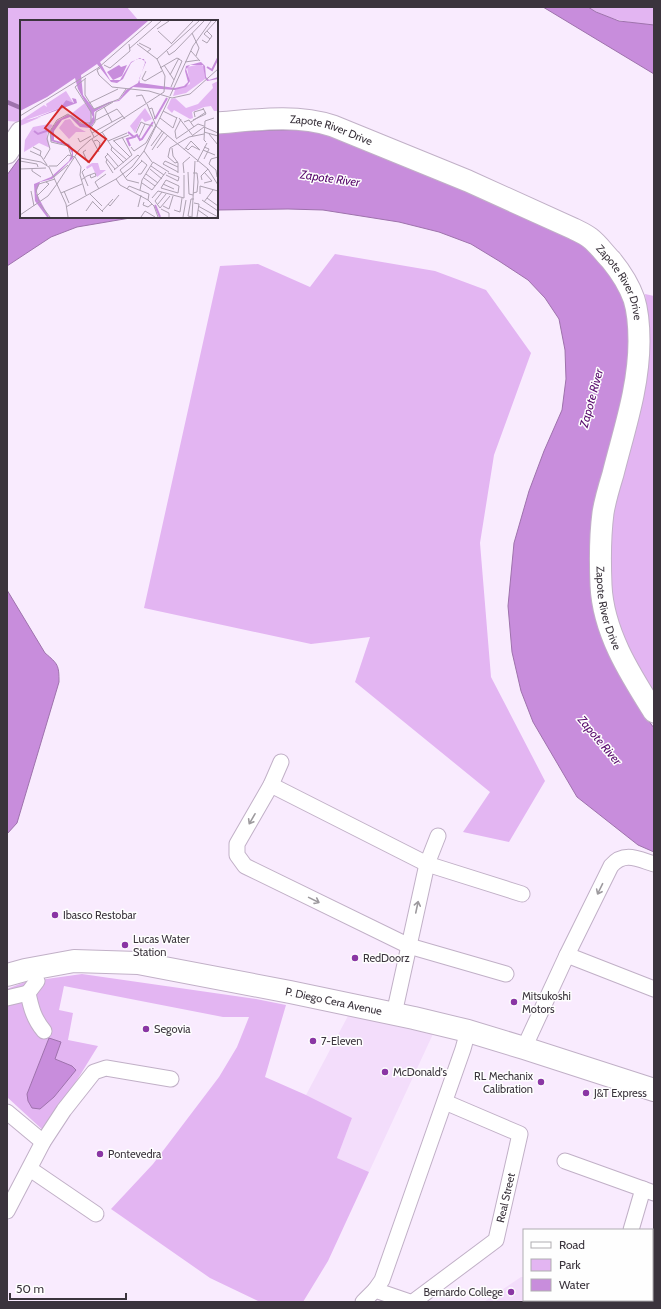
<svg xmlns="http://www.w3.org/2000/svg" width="661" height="1309" font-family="Cabin,sans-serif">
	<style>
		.built { fill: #f3ddfb }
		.green { fill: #e3b5f2 }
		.water { fill: #c88ddc; stroke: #9e72ac }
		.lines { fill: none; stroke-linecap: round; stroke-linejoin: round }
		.stream { stroke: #9e72ac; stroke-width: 4.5 }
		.street-casing { stroke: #c1b0c7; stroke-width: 17 }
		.secondary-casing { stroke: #c1b0c7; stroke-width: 23 }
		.primary-casing { stroke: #c1b0c7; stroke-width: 24 }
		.street { stroke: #fff; stroke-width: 15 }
		.secondary { stroke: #fff; stroke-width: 21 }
		.primary { stroke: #fff; stroke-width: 22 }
		.oneway { stroke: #9d9a9e }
		.poi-dot { fill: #8a36a4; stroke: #fefefe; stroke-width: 1.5 }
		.labels { text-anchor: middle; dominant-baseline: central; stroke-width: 3; stroke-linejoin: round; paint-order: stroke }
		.street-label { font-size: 11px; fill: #3b343d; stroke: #fefefe }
		.poi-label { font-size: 11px; fill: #3b343d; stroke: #fefefe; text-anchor: start }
		.water-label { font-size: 12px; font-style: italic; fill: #590b6d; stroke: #fefefe }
		.inset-river { fill: none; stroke: #c88ddc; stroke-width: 2 }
		.inset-road { fill: none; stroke: #ada2b1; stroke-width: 1 }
		.view { fill: #d62828; fill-opacity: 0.15; stroke: #d62828; stroke-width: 2 }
		.inset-edge { fill: none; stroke: #3b343d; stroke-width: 2 }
	</style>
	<rect width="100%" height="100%" fill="#f9ebfe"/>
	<path class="built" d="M349,1014L433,1034L369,1172L337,1158L352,1118L306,1095Z
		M521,1277H524V1300H652V1284H654V1302H484Z"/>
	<path class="green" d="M7,7H127L139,21H21V122L7,121Z
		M588,7H654V25C630,23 609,20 588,7Z
		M335,254L435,271L486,290L531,353L494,455L480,543L491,677L545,781L509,842L463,832L490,792L355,682L370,637L311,644L144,608L220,266L258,264L310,287Z
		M645,294L654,296V696L638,669L622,635L613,606L609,580V522L648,366L650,336Z
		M82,974L256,999L286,1005L265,1077L306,1095L352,1118L337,1158L369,1172L328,1261L303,1302H260L210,1278L111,1209L153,1164L219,1077L237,1047L249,1017H223L64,986L59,1010L73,1013L68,1040L98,1046L45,1132L7,1097V989L25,982Z"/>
	<path class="water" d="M543,7H588L596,12L619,21L654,25V74Z
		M318,129L478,193L586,246L601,260L627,300L631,338L624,393L593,556L645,716L654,728V852L638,845L577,797L533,722L521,691L512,652L508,606L514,543L529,491L544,451L562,410L566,379L565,350L559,319L545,298L528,280L499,261L471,244L439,232L399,222L323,210L288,209L217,210V132Z
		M21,156V217H136L77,227L51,237L7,266V175Z
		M7,590L45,653C58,664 59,665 59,682L17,823L7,834Z
		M49,1038L61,1042L55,1059L72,1066L76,1070L54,1097L40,1109L32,1108L28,1101L27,1094Z"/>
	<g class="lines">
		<path class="stream" d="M7,102L21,108"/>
		<g class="street-casing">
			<g id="street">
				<path d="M281,762L271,785L237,844V855L245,866L409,946L506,974"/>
				<path d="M271,785L427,864L522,894"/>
				<path d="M567,955L654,989"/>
				<path d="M37,981L28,993C31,1008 34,1019 44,1031"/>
				<path d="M7,998L28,993"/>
				<path d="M394,1014L427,864L438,836"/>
				<path d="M524,1048L567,955L611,866C624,851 638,859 654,864"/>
				<path d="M7,1112L43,1142"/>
				<path d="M565,1161L654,1193"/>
				<path d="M30,1169L96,1214"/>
				<path d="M7,1211L43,1142L64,1110L94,1072L106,1068L171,1079"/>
				<path d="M631,1230L643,1189"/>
				<path d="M375,1290L410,1302"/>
				<path d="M363,1302L375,1290L382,1280L463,1049L468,1031"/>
				<path id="s1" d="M413,1302L496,1240L520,1134L445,1102"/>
			</g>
		</g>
		<g class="secondary-casing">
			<g id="secondary">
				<path id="s2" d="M217,123C255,120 296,114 333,126L468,181L574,229C580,232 585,234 590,238C598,244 604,253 611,260C620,271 629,285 634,299C638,312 639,327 639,341C639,387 624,430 613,474C609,487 605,500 603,513C600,536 600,561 601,585C603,632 630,674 654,712"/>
				<path d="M7,153L21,132"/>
			</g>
		</g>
		<g class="primary-casing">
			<g id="primary">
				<path id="s3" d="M7,975L25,970L74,961L138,963L290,992L414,1018L468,1031L524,1048L654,1090"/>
			</g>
		</g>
		<use href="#street" class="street"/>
		<use href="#secondary" class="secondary"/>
		<use href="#primary" class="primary"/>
	</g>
	<defs><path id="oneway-shaft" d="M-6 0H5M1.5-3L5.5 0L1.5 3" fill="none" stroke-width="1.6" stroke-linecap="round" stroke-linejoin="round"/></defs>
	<g class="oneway">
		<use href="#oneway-shaft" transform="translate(252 819) rotate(120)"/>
		<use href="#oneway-shaft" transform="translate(600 889) rotate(116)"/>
		<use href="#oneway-shaft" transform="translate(314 900) rotate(26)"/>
		<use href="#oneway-shaft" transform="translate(417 907) rotate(-78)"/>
	</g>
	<g class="poi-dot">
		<circle cx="55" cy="915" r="4"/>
		<circle cx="125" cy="945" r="4"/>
		<circle cx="355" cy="958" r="4"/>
		<circle cx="514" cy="1002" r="4"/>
		<circle cx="146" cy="1029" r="4"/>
		<circle cx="313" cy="1041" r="4"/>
		<circle cx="385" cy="1072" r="4"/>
		<circle cx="541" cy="1082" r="4"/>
		<circle cx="586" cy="1093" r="4"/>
		<circle cx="100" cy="1154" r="4"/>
		<circle cx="511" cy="1292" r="4"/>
	</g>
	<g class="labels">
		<g class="street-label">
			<text stroke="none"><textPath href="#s2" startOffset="116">Zapote River Drive</textPath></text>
			<text stroke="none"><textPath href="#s2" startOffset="452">Zapote River Drive</textPath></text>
			<text stroke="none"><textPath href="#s2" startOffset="788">Zapote River Drive</textPath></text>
			<text stroke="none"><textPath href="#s3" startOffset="332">P. Diego Cera Avenue</textPath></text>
			<text stroke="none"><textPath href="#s1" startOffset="147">Real Street</textPath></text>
		</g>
		<g class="poi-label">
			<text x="63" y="915">Ibasco Restobar</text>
			<text x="133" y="939">Lucas Water<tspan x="133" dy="13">Station</tspan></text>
			<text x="363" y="958">RedDoorz</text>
			<text x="522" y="996">Mitsukoshi<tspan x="522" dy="13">Motors</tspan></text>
			<text x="154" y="1029">Segovia</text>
			<text x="321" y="1041">7-Eleven</text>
			<text x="393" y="1072">McDonald's</text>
			<text x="533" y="1076" text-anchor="end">RL Mechanix<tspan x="533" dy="13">Calibration</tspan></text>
			<text x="594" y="1093">J&amp;T Express</text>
			<text x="108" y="1154">Pontevedra</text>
			<text x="503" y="1292" text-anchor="end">Bernardo College</text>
		</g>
		<g class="water-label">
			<text transform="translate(330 178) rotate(8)">Zapote River</text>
			<text transform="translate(591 398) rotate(-75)">Zapote River</text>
			<text transform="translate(600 740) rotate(50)">Zapote River</text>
		</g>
	</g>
	<g transform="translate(20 20)">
		<rect width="198" height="198" fill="#f9ebfe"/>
		<path d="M181,44L184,47L185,59L166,73L153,76L155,70L170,64L167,47ZM198,61V91H194L191,86L184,87L172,92L173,98L170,99L154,90L152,93L147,88L151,79L155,78L166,88L178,84L193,68L192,64ZM46,71L54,84L46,80L40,88L6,100L21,97L0,106V101L24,85L27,87L26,84ZM65,83L71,92L72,100L69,104L58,101L51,94ZM125,88L132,99L125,102L122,98L115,113L110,106ZM50,99L55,106L66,112H56L49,119L39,108L45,100ZM29,104L33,105L27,114L30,128L19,123L4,132L5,120L13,107ZM72,143H78L80,150H86L77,157L72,146L67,149L66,147Z" fill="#e3b5f2"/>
		<path d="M0,1H128L80,42L90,60H100L111,42L120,38L126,42L119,59L120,63L155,68L164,66L168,62L165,51L166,46L181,42L185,46L186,57L189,60L198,57V59L187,61L185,58L183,45H170L166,49L170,61L166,67L155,70L113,67L99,81L92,82L74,92L75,101L70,108L60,107L50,97L42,100L34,111V120L49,124L53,129V138L32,159L20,162L16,173L29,197H27L15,181L14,164L31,157L49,141L52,133L48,126L31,121L30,111L37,101L47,95H51L60,103L68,105L73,97L58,69L55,58L27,77L0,91ZM117,39H124L125,43L118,63L106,70L99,80L89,82L74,89L63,75L61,55L77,44L91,62L97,63L103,59L111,43ZM99,45L101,47L107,45L102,56L93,60L87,52ZM52,78L56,79L57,83L5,102L40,88L46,80L54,83Z" fill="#c88ddc" fill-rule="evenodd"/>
		<path class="inset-river" d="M187,47L192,50L198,38M135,99L147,78M14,111L18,114L29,110M108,112L114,117L107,119L110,126M114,117L117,115L120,120L122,119L133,102M135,185L140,197"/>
		<path class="inset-road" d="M137,9L149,1M138,11L152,24M172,13L179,28L176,36M190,19L184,14L196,1M182,20L187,23L192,16L187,11M119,23L131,29L127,32M117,24L137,39M151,24L173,1M109,29L141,1M147,31L149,35L155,31L184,1M171,31L180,41M165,42L179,40M84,45L90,48L110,31L109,24M144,45L154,60M80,48L77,50L79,55L92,67L129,71L152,78L170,74L198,49M140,48L157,38L162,41L151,67M126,51L122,59L125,61L142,51M150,55L159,38M65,59V75L74,89L99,79L106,69M116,76L122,75L126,83M150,76L173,26L191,1M69,83L98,69M127,84L136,106L188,149L198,165M84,87L92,102M129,89L132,88L135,98L133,100M143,91L157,98M0,96L78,48L132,1M175,97L174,92L184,89M140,98L153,108L157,97M159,98L173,116M76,100L97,89L105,99M173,100L186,94L183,88M164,102L169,100L174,107M171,102L186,92M136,106L150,77M82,112L92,127L107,140M184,112L198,116M72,113L103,96M116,113L121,102L125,104M189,114L198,125M173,115L184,107L198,113M74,117L70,109L75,102L76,92L93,82M119,117L125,104L133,106M58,118L60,122L71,116M156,118L155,111L161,99M72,119L79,132M156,119L178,104L184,106M74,121L77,120L80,123L79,128M88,121L107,113M93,121L109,115M94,121L110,137M186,122L184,120L185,101L194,98M131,126L142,111M13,127L21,131L20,136M92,127L91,130L104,143M111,127L114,131L126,123L136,105M184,127L189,129L184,139M137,128L148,115M152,128L153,136L158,143V153M166,128L168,130L172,126L180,130M66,130L63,132L68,143M132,130L144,112M164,130L171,121L180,130M183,130L195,135M10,131L21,136L27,145M124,131L132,142M87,133L98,146M88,134L85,137L95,149M51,135L48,126L31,122L30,111L37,100L48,94L61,103H71V92L55,67L66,58M0,138L21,142L29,147L46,184L48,197M24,139L30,129L27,119L29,111M87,139L86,142L93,153M0,141L17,144L18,147M158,142L155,143L148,137L150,128L169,117L184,114M177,142L187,123M29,146H37L48,135L55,137L61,147L60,155L66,175M131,146L144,155M0,149L26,148M12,149V151L21,157M65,149L62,152L68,166M130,149L142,159M94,150L112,135L102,117M158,152L143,144L145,141L158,147M168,152L169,174L173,175M184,152L192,161L184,163M164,153L163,143L170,137M173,153H177L178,162L177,172L173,173M118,154H121L127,145L121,140M126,154L138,163M146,155L158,161L159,157L148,153M34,157L48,145M197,157L196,150L189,144L191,139L198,137M105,158L122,141M124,158L135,166M96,159L100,165L128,180M61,160L67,156L75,153L76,156L71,158L70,155M146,160L159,166L158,173L141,168ZM182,160L181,156L188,149M119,163L107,160L100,150L118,135L120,137M122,163L132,170L146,152M37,164L59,130L70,120L144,72L145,56L137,39L179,1M143,164L154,169M79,169L75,162L86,154M107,169L109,166L129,174M120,170L122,160L133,142L149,152M11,171L14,186M44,171L49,183M142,172L135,181L140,188L150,176M41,173L62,164M70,174L82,186M129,174L128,180L134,186L138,197M180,174V166L198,171M18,175L29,164L26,162M132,178L138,171L164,178V155M187,178L198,186M182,180L198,191M19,181L16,170L19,164L35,159M73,182L83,192M124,182L123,185L128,187L132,184M184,182L193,170M174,183L179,184L177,197M20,184L30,197M88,184L90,186L99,175M138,184L146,174M143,186L149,189L153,176M178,186L198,197M46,187L96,159L112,147L124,131L136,106M118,187L121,175M141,189L149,193V197M154,190L160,192L162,178M178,190L188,197M66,191L73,181M82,191L93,179M0,195L28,176L37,164M121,197L125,191L135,197M163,197L166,180M172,197L175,141M172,197L168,196L171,179H174"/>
		<path class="view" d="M42,86L86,119L69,142L25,108Z"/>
		<rect width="198" height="198" class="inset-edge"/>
	</g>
	<rect width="661" height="1309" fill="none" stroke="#3b343d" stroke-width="16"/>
	<rect x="523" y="1229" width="130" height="72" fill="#fefefe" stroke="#b0adb1"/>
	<rect x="531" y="1242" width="20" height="6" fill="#ffffff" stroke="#b0adb1"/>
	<text x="559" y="1249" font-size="12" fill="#3b343d">Road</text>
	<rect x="531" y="1259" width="20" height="12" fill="#e3b5f2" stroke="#b0adb1"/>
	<text x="559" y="1269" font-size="12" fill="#3b343d">Park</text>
	<rect x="531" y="1279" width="20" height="12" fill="#c88ddc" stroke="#b0adb1"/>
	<text x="559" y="1289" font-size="12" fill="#3b343d">Water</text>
	<path d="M10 1293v6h116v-6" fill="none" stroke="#3b343d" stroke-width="2"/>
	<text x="16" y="1293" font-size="12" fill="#3b343d" stroke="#fefefe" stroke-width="3" paint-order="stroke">50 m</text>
</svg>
